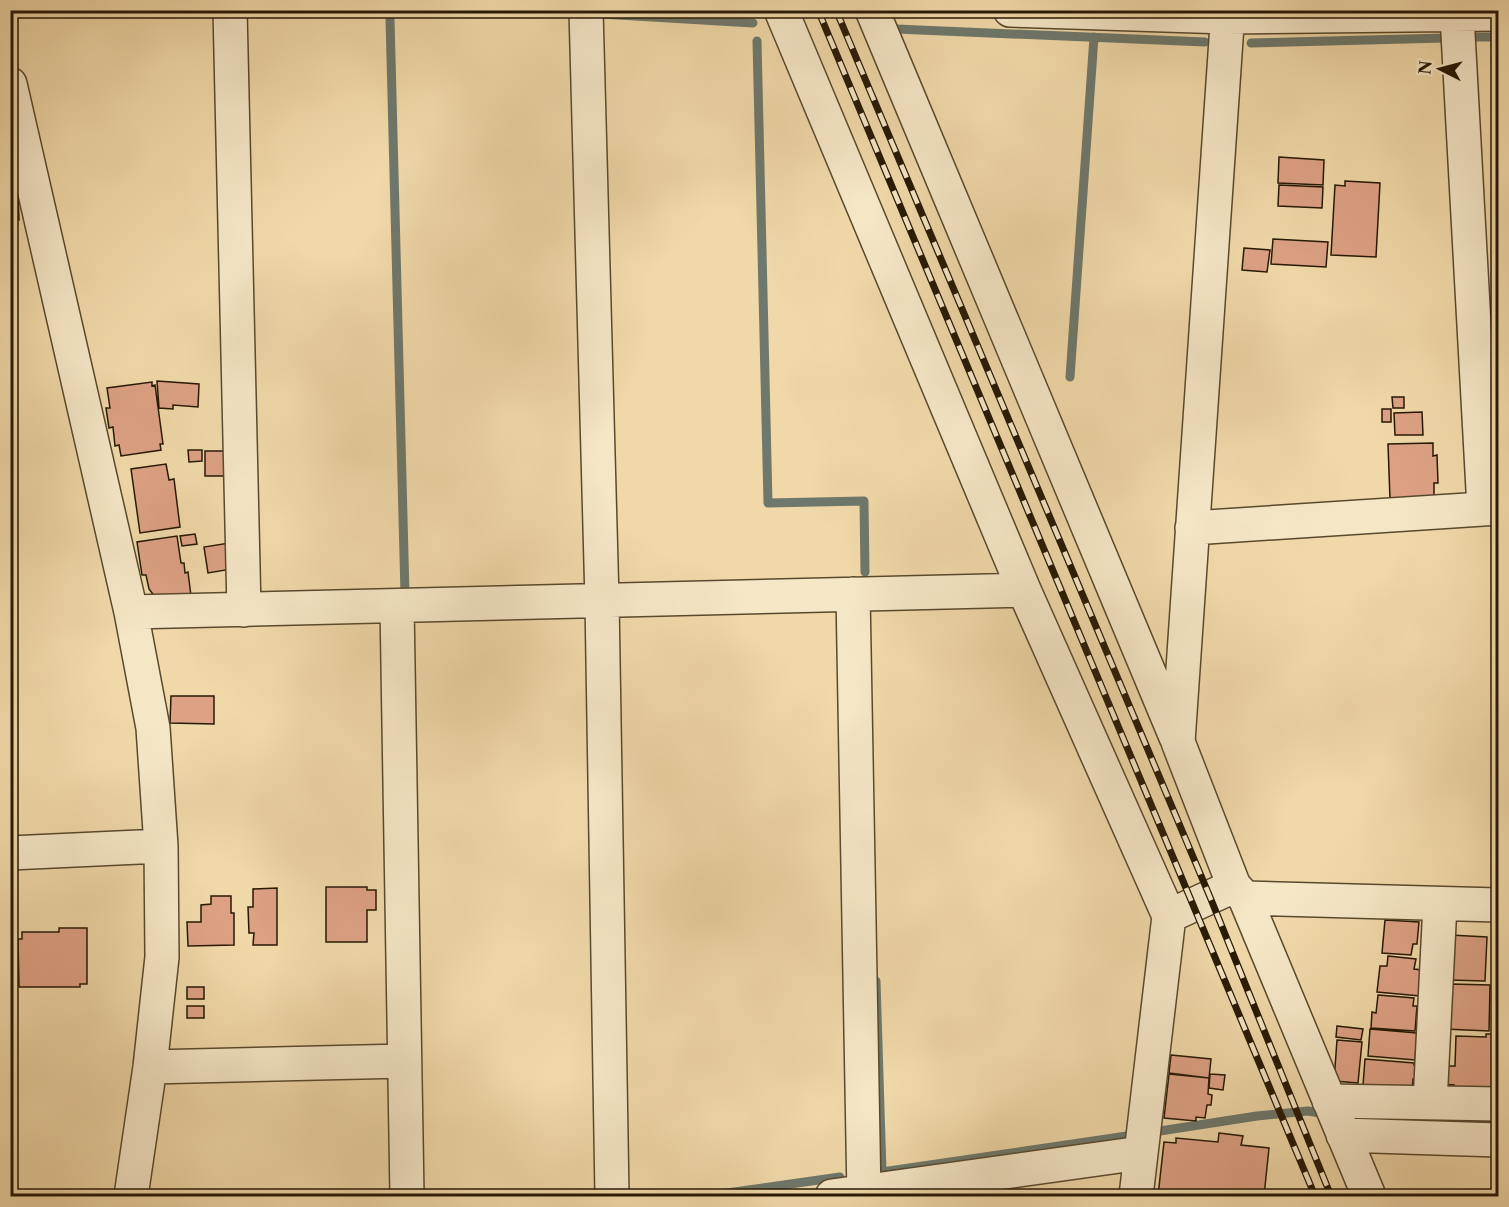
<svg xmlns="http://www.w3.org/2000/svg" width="1509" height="1207" font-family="'Libre Caslon Text',serif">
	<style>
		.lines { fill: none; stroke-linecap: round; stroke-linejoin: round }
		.stream { stroke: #6e786c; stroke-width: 9 }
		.building { fill: #dda184; stroke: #271905; stroke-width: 1.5 }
		.minor-casing { stroke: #59492e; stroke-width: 36 }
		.minor { stroke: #f5e6c6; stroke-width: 33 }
		.rail-casing { stroke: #271905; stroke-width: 7 }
		.rail { stroke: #f5e6c6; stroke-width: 4.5; stroke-dasharray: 14; stroke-linecap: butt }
	</style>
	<rect width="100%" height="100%" fill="#f0d8a8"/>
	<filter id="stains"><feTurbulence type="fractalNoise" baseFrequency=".00333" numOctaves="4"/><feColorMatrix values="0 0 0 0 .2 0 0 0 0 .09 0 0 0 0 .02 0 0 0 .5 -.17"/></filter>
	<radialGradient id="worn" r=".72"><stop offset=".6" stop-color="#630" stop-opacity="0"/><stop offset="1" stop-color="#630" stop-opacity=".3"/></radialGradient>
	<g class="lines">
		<path class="stream" d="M541,10L573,12
			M601,14L753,23
			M390,19L405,594
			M896,29L1205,42
			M1474,37H1498
			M757,41L768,503L864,501L865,572
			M1251,43L1445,38
			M1070,377L1094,37
			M1495,415L1498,467
			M1498,884V731
			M876,981L882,1172L1127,1136
			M1160,1131L1257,1116L1308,1111L1320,1113
			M706,1196L840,1177"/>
	</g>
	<path class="building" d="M1279,157L1324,160L1323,185L1278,183Z
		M1345,181L1380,183L1376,257L1331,255L1335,185L1345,186Z
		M1279,185L1323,187L1322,208L1278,206Z
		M10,194H18L19,220H10Z
		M1273,239L1328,242L1326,267L1271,264Z
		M1244,248L1270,250L1267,272L1242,270Z
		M157,381L199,384L198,407L173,405V409L159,408Z
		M152,382V386L155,385L163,444H160L161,450L121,456L119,445L115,446L113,427L109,428L106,408H110L107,388Z
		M1392,397H1404V408H1393Z
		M1382,409H1391V422H1382Z
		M1422,412L1423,435H1395L1394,413Z
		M1433,443V456L1437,455L1438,483H1434V498L1390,499L1388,444Z
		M188,450H202V461L189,462Z
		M205,451H231V476H205Z
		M166,464L169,480L174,479L180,527L140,533L131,469Z
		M195,534L197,544L182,546L180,536Z
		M177,536L181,563H184L185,573L188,572L191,596L158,601L149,589L146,575H142L137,542Z
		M229,543L232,569L208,573L204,547Z
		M171,696H214V724L170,723Z
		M326,887H367V890H376V910H367V942H326Z
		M277,888V945H253L254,933H249L248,907H253V889Z
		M211,896H231V913H234V945L188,946L187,922H201V905L211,904Z
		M1385,920L1419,922L1417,944H1413L1411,955L1382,953Z
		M59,928H87V984H80V987H19L18,939H22V932H59Z
		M1498,929V980L1497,979Z
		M1450,935L1487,937L1485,981L1448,980Z
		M1388,956L1416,959L1414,969L1422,970L1420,996L1377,992L1380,966H1387Z
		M1451,984L1490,985L1489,1031L1444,1029Z
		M187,987H204V999H187Z
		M1496,988H1498V1031H1495Z
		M1378,995L1414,998L1413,1006H1417L1415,1031L1371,1028L1372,1012L1376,1013Z
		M187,1006H204V1018H187Z
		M1337,1026L1363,1029L1361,1040L1336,1037Z
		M1370,1029L1417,1033L1415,1060L1368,1056Z
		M1486,1034H1498V1096L1454,1095V1085L1440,1084L1441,1066H1455L1456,1036L1486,1037Z
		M1337,1040L1362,1042L1358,1083L1334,1081Z
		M1171,1055L1211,1059L1209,1078L1169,1073Z
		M1365,1059L1414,1063V1065H1420L1418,1079H1413L1412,1091L1360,1092L1361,1085H1363Z
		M1169,1074L1209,1078L1208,1094L1212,1095L1211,1105H1207L1205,1118L1196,1117V1121L1164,1118Z
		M1210,1074L1225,1075L1223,1090L1209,1088Z
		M1219,1133L1243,1136L1241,1145L1269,1148L1264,1196H1158L1164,1142L1176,1143V1138L1218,1142Z"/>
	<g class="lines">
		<g class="minor-casing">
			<path id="minor" d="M230,10L244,610
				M586,10L602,601L612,1196
				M781,10L1024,590L1169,916L1136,1196
				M872,10L1176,737
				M1010,10L1227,17L1498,14
				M1228,10L1178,742L1234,886L1245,898L1369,1196
				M1457,15L1484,508
				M10,84L131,612L153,728L161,846L162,957L150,1067L131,1196
				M1192,528L1498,508
				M853,594L864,1196
				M397,606L407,1196
				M131,612L1024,590
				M10,853L161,846
				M1245,898L1498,905
				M1169,916L1234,886
				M150,1067L404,1061
				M1329,1101L1498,1104
				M1430,1103L1440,904
				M1343,1135L1498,1140
				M832,1196L1141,1153"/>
		</g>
		<use href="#minor" class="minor"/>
		<g class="rail-casing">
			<path id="rail" d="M818,10L1315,1196
				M836,10L1210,897L1331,1196"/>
		</g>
		<use href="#rail" class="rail"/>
	</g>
	<rect width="1509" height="1207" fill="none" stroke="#f0d8a8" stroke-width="36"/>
	<rect x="12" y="12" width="1485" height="1183" fill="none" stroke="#271905" stroke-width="3"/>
	<rect x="18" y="18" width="1473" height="1171" fill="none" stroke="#271905" stroke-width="1.5"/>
	<g transform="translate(1440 69) rotate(276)" stroke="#f5e6c6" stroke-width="4.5" paint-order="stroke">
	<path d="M0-4.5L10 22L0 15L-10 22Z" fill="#271905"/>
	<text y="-9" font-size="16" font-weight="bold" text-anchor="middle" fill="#271905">N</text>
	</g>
	<rect width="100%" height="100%" filter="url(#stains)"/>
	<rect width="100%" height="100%" fill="url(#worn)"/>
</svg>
